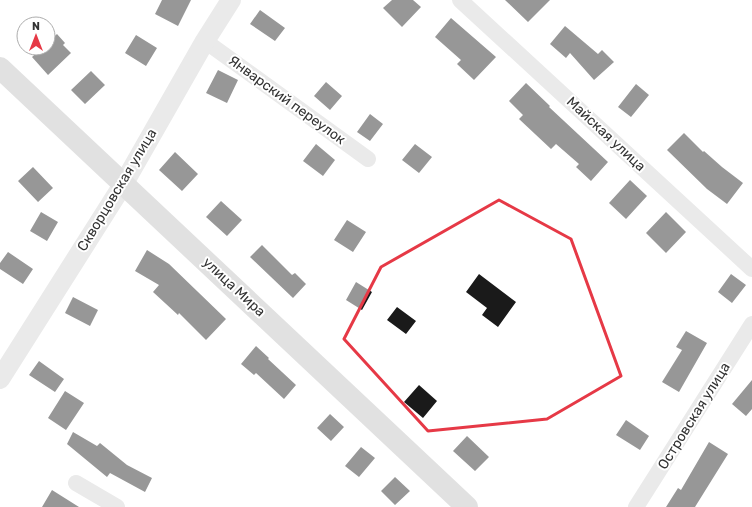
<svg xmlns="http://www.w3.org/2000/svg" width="752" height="507" font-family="Rubik,sans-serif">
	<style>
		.building { fill: #1a1a1a }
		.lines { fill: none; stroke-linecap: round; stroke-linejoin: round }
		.minor { stroke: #d0d0d0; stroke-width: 16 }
		.tertiary { stroke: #d0d0d0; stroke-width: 20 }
		.secondary { stroke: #bdbdbd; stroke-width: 22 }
		.marked { fill: none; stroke: #e63946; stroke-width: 3; stroke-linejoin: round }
		.labels { text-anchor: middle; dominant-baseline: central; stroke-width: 4; stroke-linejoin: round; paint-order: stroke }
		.street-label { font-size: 14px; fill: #333; stroke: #fff }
	</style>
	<rect width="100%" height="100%" fill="#fff"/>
	<path class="building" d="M162,0H191L178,26L155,14Z
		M392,0H413L421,7L402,27L383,8Z
		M505,0H550L528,22Z
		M260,10L285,28L275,41L250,24Z
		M451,18L496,57L474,80L457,64L461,60L435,37Z
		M565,26L598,54L602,50L614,62L594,80L570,53L566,58L550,44Z
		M57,34L65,43L63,45L71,53L48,75L32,57L42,48H48V42Z
		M136,35L157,48L146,66L125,53Z
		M218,70L238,80L227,103L206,93Z
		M91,71L105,85L85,104L71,90Z
		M326,82L342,96L330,110L314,96Z
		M526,83L550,106L549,107L608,162L591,181L576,167L579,164L556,144L551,149L519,119L523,115L509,101Z
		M636,84L649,95L631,117L618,107Z
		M370,114L383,124L370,141L357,132Z
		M684,133L703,152L704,151L722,167L743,183L727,204L707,189L667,150Z
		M316,144L335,160L323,176L303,161Z
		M415,144L432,157L419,173L402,160Z
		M175,152L198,174L182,191L159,170Z
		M33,167L53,188L38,202L18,181Z
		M630,180L647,196L626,219L609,203Z
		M221,201L242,220L227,236L206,217Z
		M41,212L58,222L47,241L30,231Z
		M666,212L686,232L666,253L646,233Z
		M347,220L366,232L353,252L334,240Z
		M262,245L292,275L295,273L306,284L293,298L250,257Z
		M147,250L169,264L226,319L206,340L179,313L178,315L153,292L159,285L135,271Z
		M8,252L33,269L23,284L0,269V263Z
		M479,274L516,302L498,327L482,315L487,308L466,292Z
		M731,274L746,285L732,303L718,292Z
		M356,282L372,292L362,310L346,300Z
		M73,297L98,310L90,326L65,313Z
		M397,307L416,321L406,334L387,320Z
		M686,331L707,343L679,392L662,382L682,350L676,347Z
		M256,346L269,358L268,359L296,385L284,399L256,373L254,375L241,364Z
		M39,361L64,379L55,392L29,375Z
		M752,380V409L746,416L732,404Z
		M419,385L437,401L423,418L404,402Z
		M65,391L84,403L66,430L48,418Z
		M330,414L344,427L331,441L317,428Z
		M626,420L649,436L640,450L616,435Z
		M73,432L97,446L100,443L127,465L152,478L145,492L110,473L107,477L67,444Z
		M467,436L489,457L475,471L453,451Z
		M709,442L728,454L695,507H666L678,488L681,490Z
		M361,447L375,458L359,477L345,466Z
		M395,477L410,491L395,505L381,491Z
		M52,490L79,507H42Z"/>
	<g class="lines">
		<path class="minor" d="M460,0L752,269
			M205,41L368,159
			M76,483L117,507
			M636,507L752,324"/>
		<path class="tertiary" d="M0,379L124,183L205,41L231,0"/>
		<path class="secondary" d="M0,68L467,507"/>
	</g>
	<path d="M0 0H752V507H0ZM499,200L571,239L621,376L547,419L428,431L344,339L381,267Z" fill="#fff" fill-opacity=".55" fill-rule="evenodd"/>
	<path class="marked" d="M499,200L571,239L621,376L547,419L428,431L344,339L381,267Z"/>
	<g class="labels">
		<g class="street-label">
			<text transform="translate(287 100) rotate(36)">Январский переулок</text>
			<text transform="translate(606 134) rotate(43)">Майская улица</text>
			<text transform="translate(117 190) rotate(-59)">Скворцовская улица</text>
			<text transform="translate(234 287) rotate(43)">улица Мира</text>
			<text transform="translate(694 416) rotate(-58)">Островская улица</text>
		</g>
	</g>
	<g transform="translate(36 36)"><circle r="19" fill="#ffffff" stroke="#adadad"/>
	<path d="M0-3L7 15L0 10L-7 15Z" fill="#e63946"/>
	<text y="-6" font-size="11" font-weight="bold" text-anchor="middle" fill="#333333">N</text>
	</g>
</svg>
